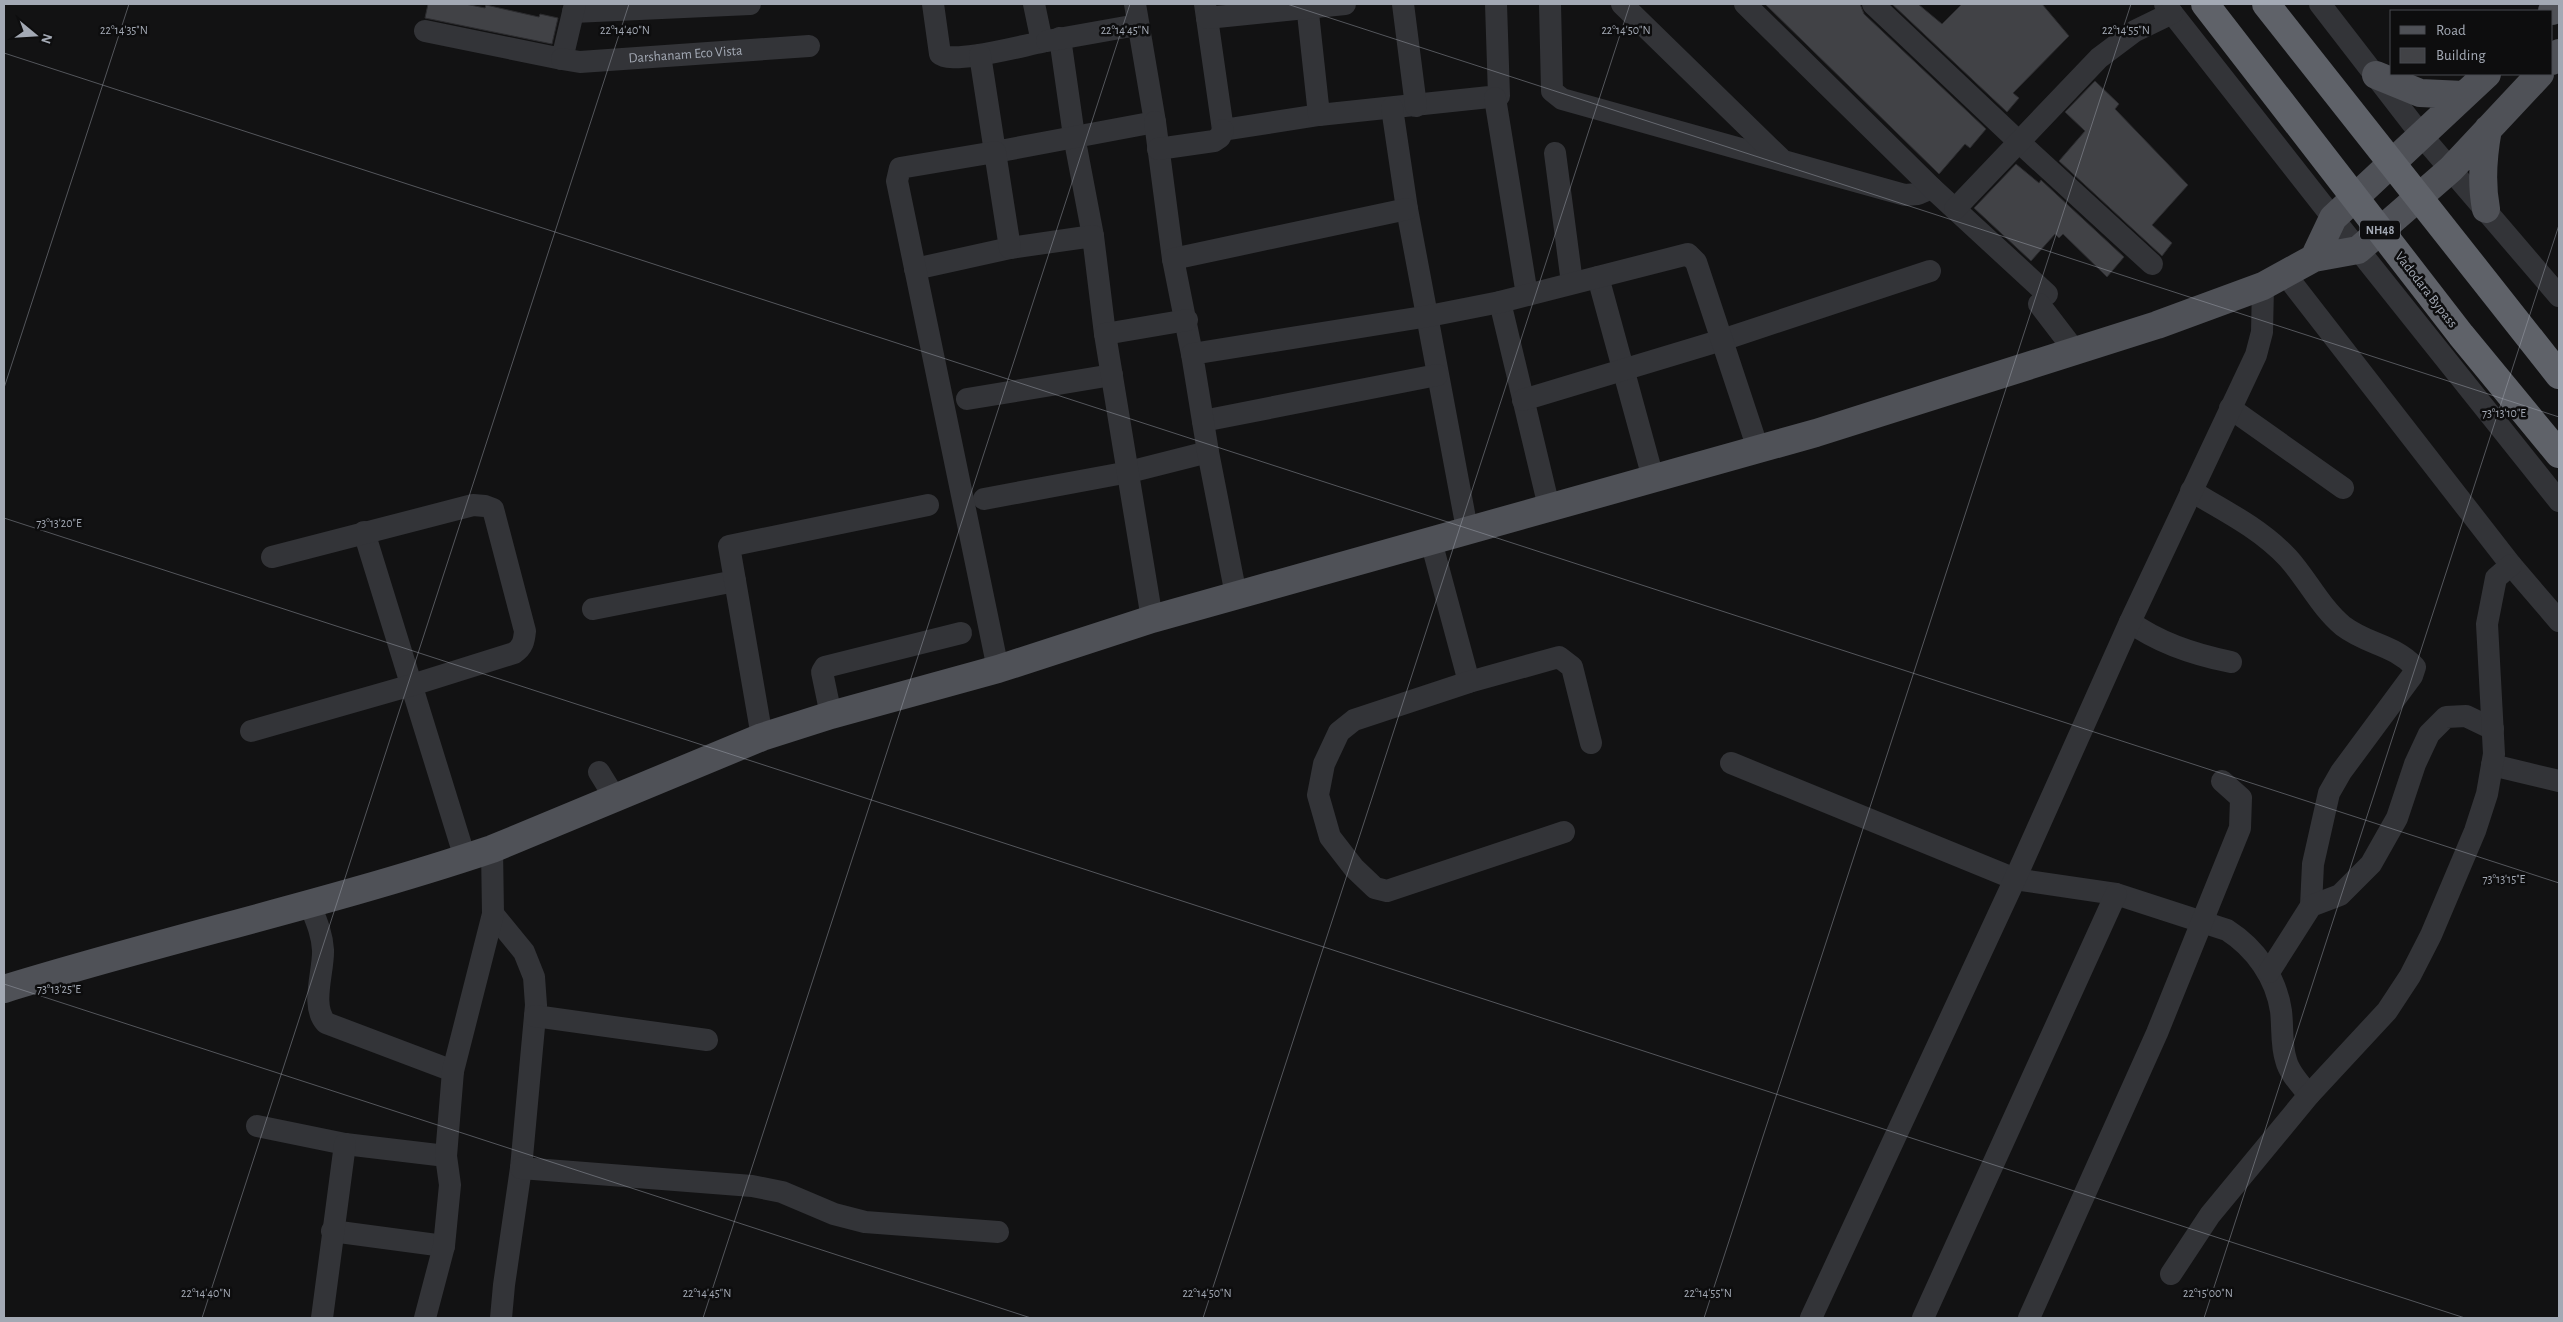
<svg xmlns="http://www.w3.org/2000/svg" width="2563" height="1322" font-family="'Alegreya Sans',sans-serif">
	<style>
		.building { fill: #414246; stroke: #2c2c2f }
		.lines { fill: none; stroke-linecap: round; stroke-linejoin: round }
		.minor { stroke: #333438; stroke-width: 22 }
		.major { stroke: #4f5157; stroke-width: 28 }
		.highway-bridge { stroke: #5f6269; stroke-width: 28 }
		.ticks { fill: none; stroke: #a3a9b4; stroke-width: 1; stroke-opacity: 0.45 }
		.labels { text-anchor: middle; dominant-baseline: central; stroke-width: 5; stroke-linejoin: round; paint-order: stroke }
		.shield { fill: #0d0d0e; stroke: #767a82; stroke-width: 1 }
		.shield-label { font-size: 12px; font-weight: bold; fill: #a3a9b4 }
		.street-label { font-size: 14px; fill: #a3a9b4; stroke: #0d0d0e }
		.ticks-label { font-size: 12px; text-anchor: middle; fill: #a3a9b4; stroke: #0d0d0e; stroke-width: 5; stroke-linejoin: round; paint-order: stroke }
	</style>
	<rect width="100%" height="100%" fill="#121213"/>
	<path class="building" d="M428,4H465L485,8L486,5L539,17L540,14L558,18L552,44L425,18Z
		M1765,4H1860L1864,14L1986,129L1970,148L1965,144L1939,174Z
		M1892,4H1918L1942,24L1962,4H2042L2069,36L2013,93L2019,98L2007,112Z
		M2095,81L2119,104L2115,109L2188,185L2152,225L2172,243L2162,256L2059,161L2085,131L2065,112Z
		M2016,164L2039,183L2041,180L2124,257L2107,277L2063,234L2059,238L2055,234L2031,261L1974,208Z"/>
	<g class="lines">
		<g class="minor">
			<path d="M933,4L940,54C951,65 1025,45 1042,42L1034,4"/>
			<path d="M1205,4L1223,130L1319,115"/>
			<path d="M1307,4L1319,115L1499,96L1496,4"/>
			<path d="M1403,4L1416,106"/>
			<path d="M1550,4L1552,91L1562,99L1905,195L1918,194L1932,188"/>
			<path d="M1622,4L1780,158"/>
			<path d="M1745,4L1932,188L2047,294"/>
			<path d="M1873,4L2019,142L2152,264"/>
			<path d="M2165,4L2333,218L2559,501"/>
			<path d="M2320,4L2422,136L2559,296"/>
			<path d="M573,12L750,4"/>
			<path d="M1207,18L1345,4"/>
			<path d="M425,31L562,59L575,4"/>
			<path d="M1060,38L1074,136L1093,236"/>
			<path d="M1047,41L1137,25"/>
			<path d="M980,55L995,152L1155,122L1135,4"/>
			<path id="s1" d="M562,59L580,62L809,46"/>
			<path d="M1495,98L1527,295"/>
			<path d="M1392,108L1407,209L1467,529"/>
			<path d="M1155,122L1173,259"/>
			<path d="M1158,149L1214,141L1220,137L1223,130"/>
			<path d="M1555,153L1572,283"/>
			<path d="M1955,209L2099,58L2135,31L2172,13"/>
			<path d="M915,269L1010,248L1093,236L1105,334"/>
			<path d="M2285,274L2511,565L2559,621"/>
			<path d="M1598,277L1653,478"/>
			<path d="M1500,302L1549,507"/>
			<path d="M2039,304L2075,351"/>
			<path d="M1192,354L1173,259L1407,209"/>
			<path d="M967,399L1112,375"/>
			<path d="M1523,400L1722,340L1930,271"/>
			<path d="M2230,408L2343,488"/>
			<path d="M1203,421L1437,375"/>
			<path d="M2191,491C2225,511 2261,529 2288,558C2307,579 2321,608 2343,626C2368,645 2393,644 2415,667L2412,676L2341,772L2329,793L2313,864L2311,906"/>
			<path d="M984,499L1129,472L1208,452"/>
			<path d="M364,532L465,858"/>
			<path d="M1431,541L1469,682"/>
			<path d="M1236,595L1208,452L1192,354L1429,316L1500,302L1688,254L1696,262L1758,449"/>
			<path d="M593,609L735,581"/>
			<path d="M1152,619L1105,334L1187,320"/>
			<path d="M2130,622C2159,643 2196,655 2231,662"/>
			<path d="M998,669L897,181L900,168L995,152L1010,248"/>
			<path d="M831,715L822,672L825,667L961,633"/>
			<path d="M251,731L412,685L514,653C523,647 524,641 525,631L493,509L485,506L473,505L272,557"/>
			<path d="M762,737L729,546L928,505"/>
			<path d="M1731,763L2015,879L2116,894L2227,930C2255,948 2276,977 2281,1011C2283,1027 2281,1045 2286,1060C2289,1073 2301,1085 2309,1095"/>
			<path d="M2492,765L2559,781"/>
			<path d="M599,772L615,798"/>
			<path d="M1564,832L1387,891L1375,888L1354,868L1330,837L1318,795L1324,764L1339,732L1354,720L1469,682L1559,657L1572,667L1591,743"/>
			<path d="M310,905C316,920 322,933 323,950C324,971 310,1006 326,1023L453,1071"/>
			<path d="M493,914L524,952L534,977L536,1005L521,1168L504,1285L501,1318"/>
			<path d="M2269,972L2311,906L2340,895L2371,864L2397,818L2415,764L2429,734L2446,717L2466,716L2493,729"/>
			<path d="M535,1016L707,1040"/>
			<path d="M257,1126L345,1144L446,1156"/>
			<path d="M521,1168L752,1186L782,1192L834,1214L865,1222L998,1232"/>
			<path d="M332,1231L444,1246"/>
			<path d="M2171,1274L2210,1215L2309,1095L2387,1011L2410,976L2431,935L2475,831L2487,794L2494,754L2487,624L2496,578L2511,565"/>
			<path d="M322,1318L345,1144"/>
			<path d="M425,1318L444,1246L450,1185L446,1156L453,1071L493,914L492,849"/>
			<path d="M1811,1318L2015,879L2130,622L2256,355L2262,332L2263,286"/>
			<path d="M1923,1318L2116,894"/>
			<path d="M2029,1318L2157,1033L2240,828L2241,798L2222,781"/>
		</g>
		<path class="major" d="M2552,11L2559,4
			M2552,61L2559,53
			M2376,75L2420,93L2464,95
			M2486,209C2481,183 2483,156 2488,129
			M2314,258L2333,218L2487,74
			M4,989C166,939 331,903 492,849L762,737L831,715L998,669L1152,619L1816,433L2157,325L2263,286L2314,258L2358,250L2451,169L2540,74"/>
		<path class="highway-bridge" d="M2205,4L2461,335L2559,454
			M2266,4L2559,375"/>
	</g>
	<path class="ticks" d="M1287,4L2559,417M4,53L2559,883M4,388L129,4M4,518L2465,1318M4,984L1031,1318M202,1318L629,4M703,1318L1130,4M1203,1318L1630,4M1704,1318L2131,4M2204,1318L2559,225"/>
	<g class="labels">
		<rect class="shield" x="2360" y="220.5" width="40" height="19" rx="4"/>
		<g class="shield-label">
			<text x="2380" y="230">NH48</text>
		</g>
		<g class="street-label">
			<text stroke="none"><textPath href="#s1" startOffset="124">Darshanam Eco Vista</textPath></text>
			<text transform="translate(2426 290) rotate(52)">Vadodara Bypass</text>
		</g>
	</g>
	<g class="ticks-label">
		<text x="124" y="34">22°14'35"N</text>
		<text x="625" y="34">22°14'40"N</text>
		<text x="1125" y="34">22°14'45"N</text>
		<text x="1626" y="34">22°14'50"N</text>
		<text x="2126" y="34">22°14'55"N</text>
		<text x="2504" y="417">73°13'10"E</text>
		<text x="59" y="527">73°13'20"E</text>
		<text x="2504" y="883">73°13'15"E</text>
		<text x="59" y="993">73°13'25"E</text>
		<text x="206" y="1297">22°14'40"N</text>
		<text x="707" y="1297">22°14'45"N</text>
		<text x="1207" y="1297">22°14'50"N</text>
		<text x="1708" y="1297">22°14'55"N</text>
		<text x="2208" y="1297">22°15'00"N</text>
	</g>
	<rect width="2563" height="1322" fill="none" stroke="#a3a9b4" stroke-width="10"/>
	<rect x="2390" y="10" width="162" height="65" fill="#0d0d0e" stroke="#494b50"/>
	<rect x="2400" y="26" width="25" height="8" fill="#4f5157" stroke="#494b50"/>
	<text x="2436" y="35" font-size="15" fill="#a3a9b4">Road</text>
	<rect x="2400" y="48" width="25" height="15" fill="#414246" stroke="#494b50"/>
	<text x="2436" y="60" font-size="15" fill="#a3a9b4">Building</text>
	<g transform="translate(35 35) rotate(108)" stroke="#0d0d0e" stroke-width="4" paint-order="stroke">
	<path d="M0-4L9 19L0 12L-9 19Z" fill="#a3a9b4"/>
	<text y="-8" font-size="14" font-weight="bold" text-anchor="middle" fill="#a3a9b4">N</text>
	</g>
</svg>
